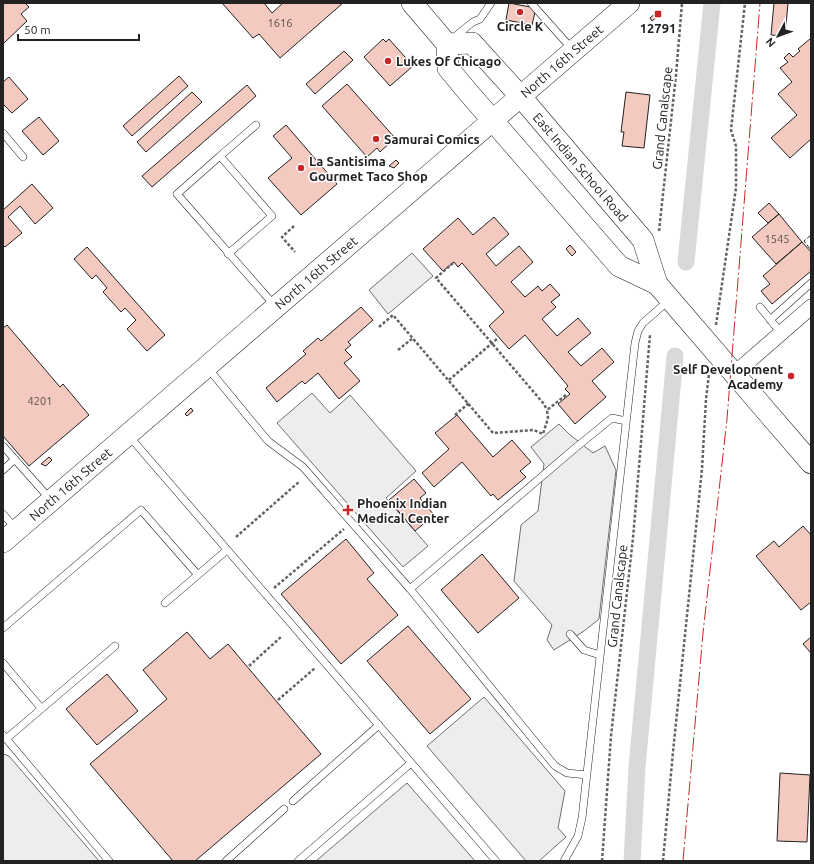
<svg xmlns="http://www.w3.org/2000/svg" width="814" height="864" font-family="Ubuntu,sans-serif">
	<style>
		.parking { fill: #ededed; stroke: #6f6f6f }
		.lines { fill: none; stroke-linecap: round; stroke-linejoin: round }
		.canal { stroke: #d9d9d9; stroke-width: 17 }
		.building { fill: #f3c9c0; stroke: #222 }
		.lane-casing { stroke: #222; stroke-width: 8 }
		.street-casing { stroke: #222; stroke-width: 16 }
		.secondary-casing { stroke: #222; stroke-width: 22 }
		.path { stroke: #646464; stroke-width: 2.5; stroke-dasharray: 3 2; stroke-linecap: butt }
		.lane { stroke: #fff; stroke-width: 7 }
		.street { stroke: #fff; stroke-width: 15 }
		.secondary { stroke: #fff; stroke-width: 21 }
		.fence { stroke: #222; stroke-width: 1; stroke-dasharray: 5 2; stroke-linecap: butt }
		.power { stroke: #c62828; stroke-width: 1; stroke-dasharray: 14 3 2 3; stroke-linecap: butt }
		.poi-dot { fill: #c62828; stroke: #fff; stroke-width: 1.5 }
		.labels { text-anchor: middle; dominant-baseline: central; stroke-width: 3; stroke-linejoin: round; paint-order: stroke }
		.number-label { font-size: 11px; fill: #564c4a }
		.poi-label { font-size: 13px; font-weight: bold; fill: #222; stroke: #fff; text-anchor: start }
		.street-label { font-size: 13px; fill: #222; stroke: #fff }
	</style>
	<rect width="100%" height="100%" fill="#fff"/>
	<path class="parking" d="M412,253L433,276L388,314L369,290Z
		M312,393L330,413L350,395L416,471L386,498L428,546L403,567L277,423Z
		M559,424L569,434L593,453L605,446L616,470L599,619L584,631L554,650L547,640L552,625L514,581L521,525L538,511L544,464L531,447Z
		M484,697L565,791L558,828L566,837L539,861H526L427,746Z
		M3,754L9,756L99,861H3Z
		M407,783L475,861H316Z"/>
	<g class="lines">
		<path class="canal" d="M686,262L712,3
			M632,861L637,767L675,356"/>
	</g>
	<path class="building" d="M3,3H25L29,7L21,14L27,21L3,44Z
		M222,3H264L272,13L283,3H343L280,58L259,34L253,38Z
		M509,3L536,8L532,25L506,20Z
		M774,3H788L785,36L771,35Z
		M657,12L660,14L652,21L650,18Z
		M811,38V139L790,158L771,138L797,115L778,94L792,82L780,68L788,62L784,58L789,53L793,57L800,51L798,49Z
		M383,39L386,42L389,39L413,66L390,86L364,57Z
		M344,51L353,60L315,94L306,84Z
		M179,76L188,86L132,136L123,126Z
		M9,77L28,99L12,113L3,104V82Z
		M347,84L395,138L380,152L377,148L367,157L322,106Z
		M247,85L256,96L152,187L142,176Z
		M192,92L202,102L146,152L137,142Z
		M626,92L650,95L644,148L622,146L624,132H621Z
		M39,117L59,141L43,155L22,131Z
		M286,125L337,184L301,215L268,178L292,158L273,136Z
		M396,160L399,163L394,168L389,166Z
		M32,184L53,208L35,224L20,206L8,217L22,233L5,247L3,245V210Z
		M769,203L779,214L768,223L758,213Z
		M779,214L802,242L776,264L752,237Z
		M494,217L509,234L486,254L496,266L519,246L533,262L511,282L525,297L538,286L542,291L550,284L560,295L551,302L556,307L542,319L557,336L578,318L591,333L568,352L581,366L602,348L614,362L592,381L606,397L575,424L558,404L570,394L565,389L568,386L525,335L509,349L489,326L504,312L462,263L458,267L454,262L443,271L423,249L458,218L473,235Z
		M802,242L811,252V271L772,304L761,291L770,284L763,276Z
		M570,245L576,252L572,256L566,249Z
		M87,247L165,335L147,351L127,329L136,320L125,308L121,312L103,292L107,288L96,275L92,279L74,259Z
		M361,307L373,320L348,342L351,345L345,350L352,357L344,363L360,381L339,399L318,373L305,384L302,381L277,402L266,388L306,354L303,351L318,338L321,341Z
		M7,325L60,387L63,384L89,415L29,466L3,436V328Z
		M191,408L193,411L187,416L185,414Z
		M457,415L493,457L512,440L531,462L520,471L526,477L498,500L493,494L491,496L462,462L434,487L422,473L449,449L435,433Z
		M49,457L52,460L46,466L41,464Z
		M414,479L426,493L420,498L434,515L415,531L389,500Z
		M803,526L811,535V602L801,610L756,556L774,541L779,547Z
		M346,539L374,573L367,579L398,615L341,664L281,594Z
		M482,554L519,598L478,633L441,590Z
		M408,626L471,699L430,734L367,661Z
		M187,632L210,659L228,644L321,754L195,861H173L90,764L167,699L143,670Z
		M811,637V653L803,644Z
		M107,674L138,711L97,745L66,709Z
		M780,773L810,775L807,842L777,841Z"/>
	<g class="lines">
		<g class="lane-casing">
			<path id="lane" d="M531,3L572,49
				M452,39L473,22L480,19L491,3
				M3,133L23,157
				M220,156L256,125
				M228,254L272,216L220,156L177,194L275,306
				M760,307L781,333
				M770,320L811,283
				M207,367L268,441L303,467L410,589
				M129,436L496,861
				M3,446L50,499
				M3,470L15,459
				M3,514L16,529
				M165,603L227,550
				M3,628L141,510L198,575
				M570,634L584,650L600,655
				M3,663L41,708
				M3,735L109,861
				M6,739L115,646
				M587,775L567,773L555,766L410,589L574,449L612,418L626,421
				M293,801L379,725
				M226,861L284,809
				M298,861L411,763
				M564,861L578,836L582,818L635,343L638,331L643,323L668,301"/>
		</g>
		<g class="street-casing">
			<path id="street" d="M734,374L811,307"/>
		</g>
		<g class="secondary-casing">
			<g id="secondary">
				<path d="M412,3L447,44L448,68L467,91L619,266L657,284L811,463"/>
				<path id="s1" d="M447,44L472,43L521,97L643,240L657,284"/>
				<path id="s2" d="M3,542L629,3"/>
			</g>
		</g>
		<path class="path" d="M294,226L282,237L295,252
			M659,231L676,75L682,3
			M453,263L436,278L544,404L547,410
			M716,325L736,188V146L731,130L745,3
			M379,327L393,315L493,433L534,430L543,434L548,418L547,410L566,395
			M398,350L413,338
			M449,380L498,338
			M455,415L469,403
			M236,537L300,481
			M274,588L344,529
			M249,666L282,636
			M278,700L315,668
			M602,861L611,736L633,538L650,335
			M663,861L673,752L702,469L706,399L709,374"/>
		<use href="#lane" class="lane"/>
		<use href="#street" class="street"/>
		<use href="#secondary" class="secondary"/>
		<path class="fence" d="M811,235L804,241L811,250"/>
		<path class="power" d="M683,861L703,633L727,419L760,3"/>
	</g>
	<g class="poi-dot">
		<circle cx="520" cy="12" r="4"/>
		<rect x="654" y="10" width="8" height="8" rx="2"/>
		<circle cx="388" cy="61" r="4"/>
		<circle cx="376" cy="139" r="4"/>
		<circle cx="301" cy="168" r="4"/>
		<circle cx="791" cy="376" r="4"/>
		<path d="M346 504h4v4h4v4h-4v4h-4v-4h-4v-4h4z"/>
	</g>
	<g class="labels">
		<g class="number-label">
			<text x="280" y="23">1616</text>
			<text x="777" y="239">1545</text>
			<text x="40" y="401">4201</text>
		</g>
		<g class="poi-label">
			<text x="520" y="26" text-anchor="middle">Circle K</text>
			<text x="658" y="28" text-anchor="middle">12791</text>
			<text x="396" y="61">Lukes Of Chicago</text>
			<text x="384" y="139">Samurai Comics</text>
			<text x="309" y="161">La Santisima<tspan x="309" dy="15">Gourmet Taco Shop</tspan></text>
			<text x="783" y="369" text-anchor="end">Self Development<tspan x="783" dy="15">Academy</tspan></text>
			<text x="357" y="503">Phoenix Indian<tspan x="357" dy="15">Medical Center</tspan></text>
		</g>
		<g class="street-label">
			<text stroke="none"><textPath href="#s2" startOffset="737">North 16th Street</textPath></text>
			<text transform="translate(662 118) rotate(-84)">Grand Canalscape</text>
			<text stroke="none"><textPath href="#s1" startOffset="190">East Indian School Road</textPath></text>
			<text stroke="none"><textPath href="#s2" startOffset="413">North 16th Street</textPath></text>
			<text stroke="none"><textPath href="#s2" startOffset="89">North 16th Street</textPath></text>
			<text transform="translate(617 596) rotate(-84)">Grand Canalscape</text>
		</g>
	</g>
	<rect width="814" height="864" fill="none" stroke="#222222" stroke-width="8"/>
	<g transform="translate(778 36) rotate(229)" stroke="#ffffff" stroke-width="3" paint-order="stroke">
	<path d="M0-3L7 15L0 10L-7 15Z" fill="#222222"/>
	<text y="-6" font-size="11" font-weight="bold" text-anchor="middle" fill="#222222">N</text>
	</g>
	<path d="M18 34v6h121v-6" fill="none" stroke="#222222" stroke-width="2"/>
	<text x="24" y="34" font-size="12" fill="#222222" stroke="#ffffff" stroke-width="3" paint-order="stroke">50 m</text>
</svg>
